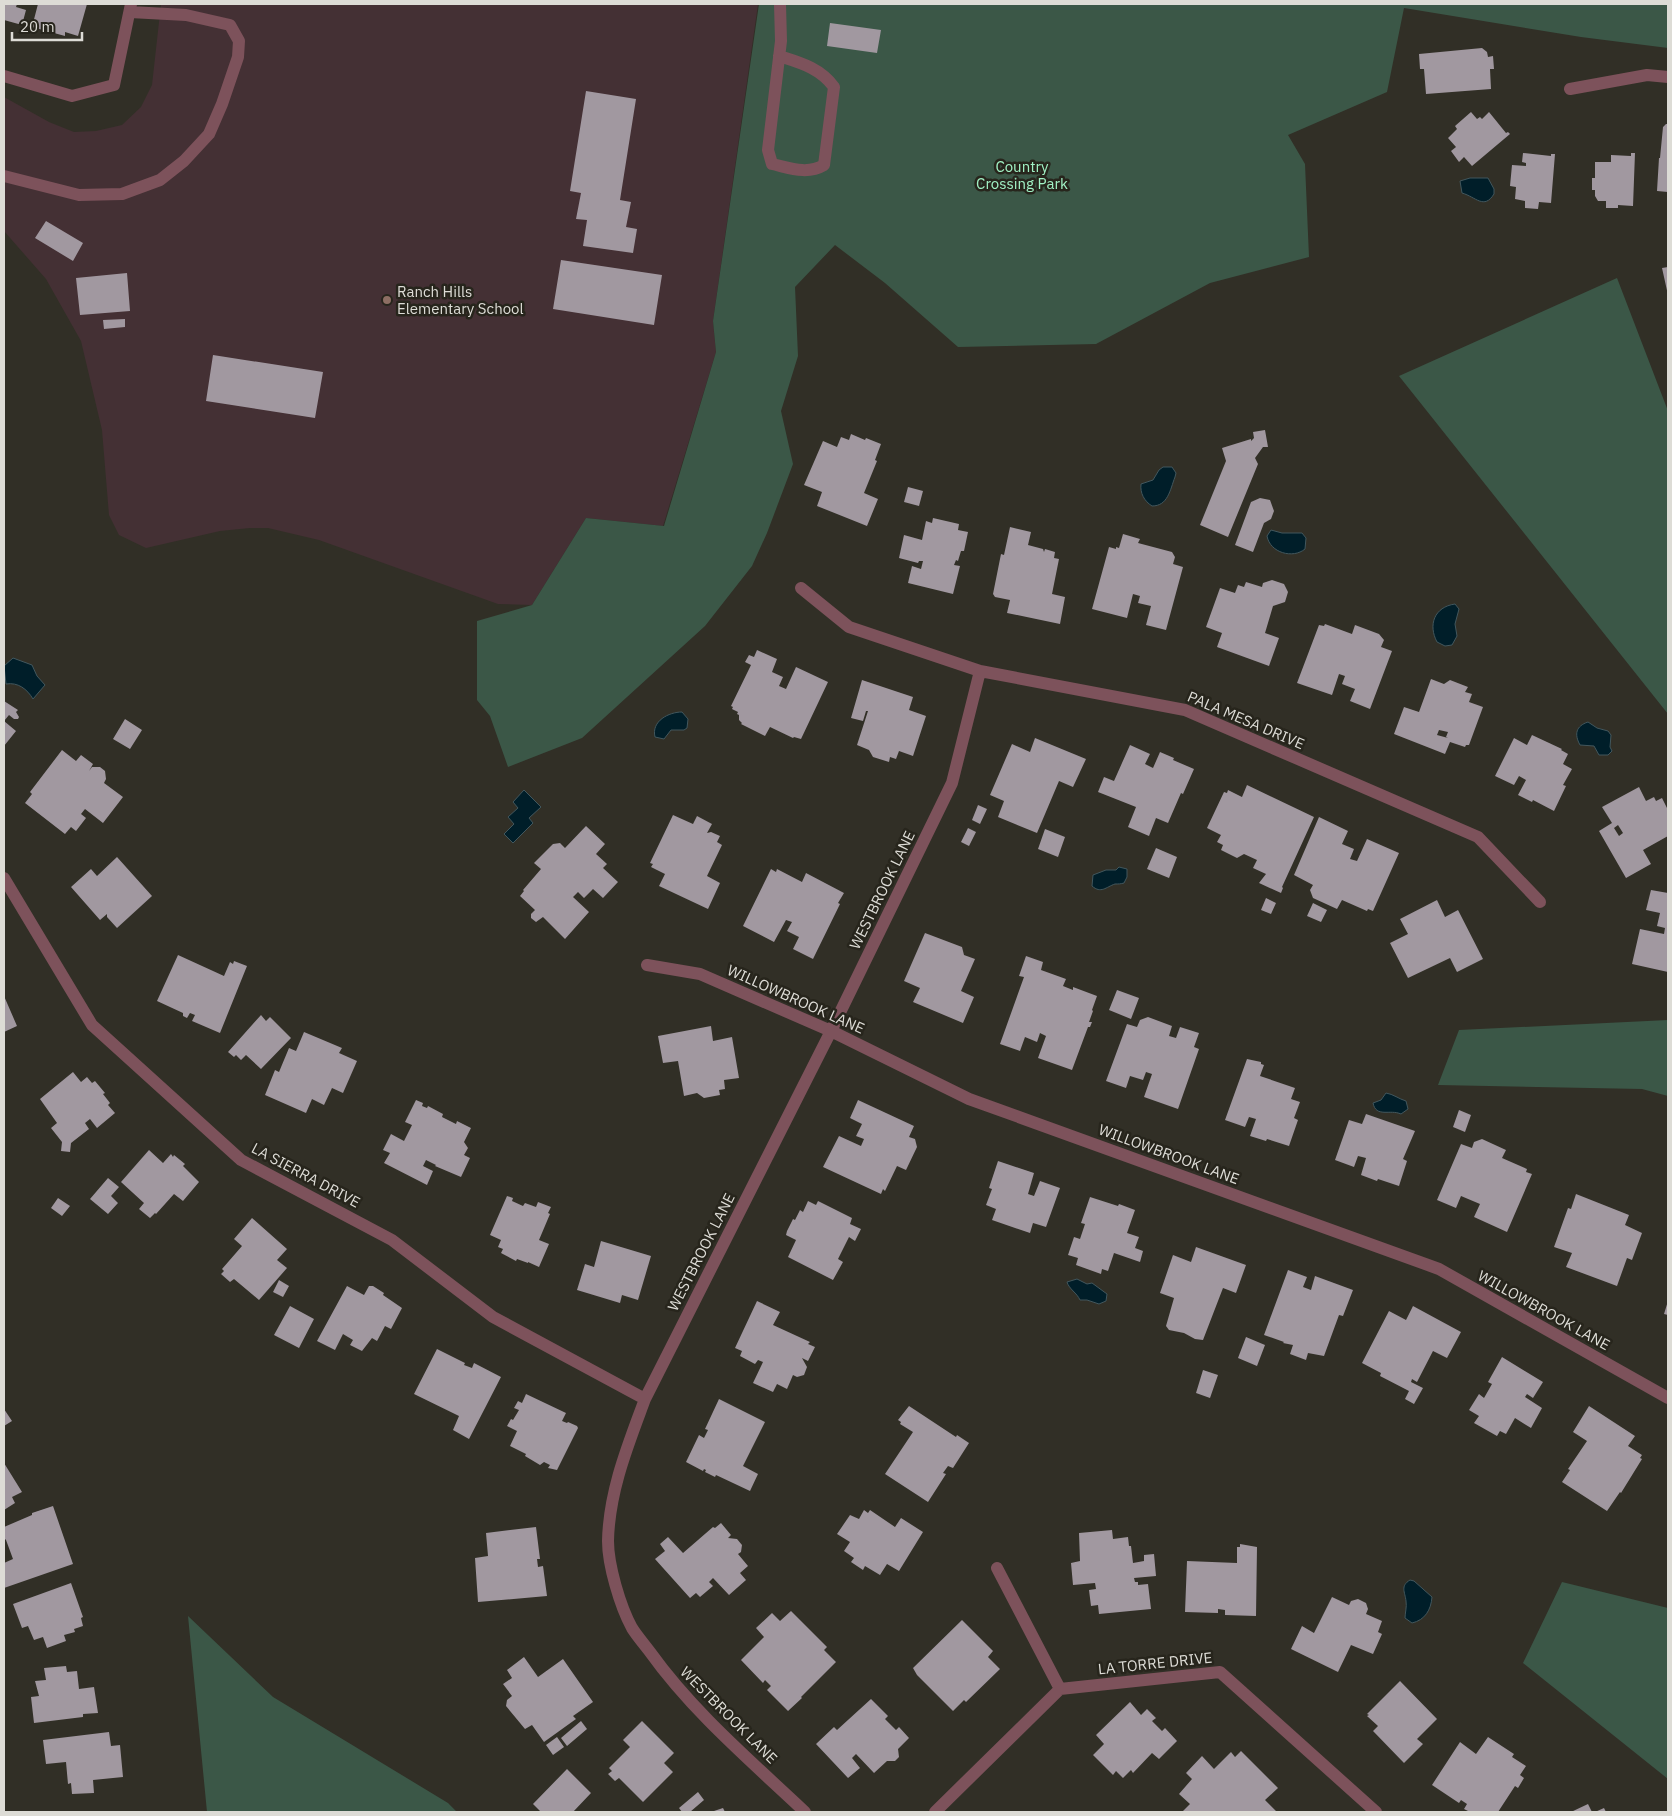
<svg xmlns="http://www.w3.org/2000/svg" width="1672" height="1816" font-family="'IBM Plex Sans',sans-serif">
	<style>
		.education { fill: #443034 }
		.green { fill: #3b5747 }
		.water { fill: #001e29; stroke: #42575d }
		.building { fill: #a198a0; fill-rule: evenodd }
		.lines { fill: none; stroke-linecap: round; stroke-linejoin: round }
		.minor { stroke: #7d525b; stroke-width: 12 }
		.education-dot { fill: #8d6e63; stroke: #27251c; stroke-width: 2 }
		.labels { text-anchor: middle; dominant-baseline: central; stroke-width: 5; stroke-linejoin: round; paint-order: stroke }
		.park-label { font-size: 15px; fill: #a1f2c5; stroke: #27251c }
		.poi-label { font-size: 15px; fill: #dddcd6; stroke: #27251c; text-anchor: start }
		.street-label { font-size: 15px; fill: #dddcd6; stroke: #27251c }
	</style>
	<rect width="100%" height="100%" fill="#312f26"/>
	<path class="education" d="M161,4H758L713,321L716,352L663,526L586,518L532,605L498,604L319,540L268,528H250L220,531L146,548L119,535L109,515L102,430L81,341L46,279L4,231V97L49,122L74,132L96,131L122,125L141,107L152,85Z"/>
	<path class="green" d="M759,4H1668V48L1581,37L1404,8L1387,92L1288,135L1305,164L1309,257L1210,283L1096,344L958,347L885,283L835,245L795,287L798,356L781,411L793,464L767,533L752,566L705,626L582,738L508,767L490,716L477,700V621L532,605L586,518L664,526L716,352L713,321Z
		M1617,278L1668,411V714L1399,376Z
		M1668,1020V1096L1642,1089L1438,1085L1459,1030Z
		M1562,1582L1668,1608V1779L1523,1663Z
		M188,1616L273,1697L448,1803L457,1812H207Z"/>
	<path class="water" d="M1470,178H1488L1494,189V194C1484,210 1476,197 1462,193L1460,181Z
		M1163,467H1172L1176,473L1175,477C1170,490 1168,506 1152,506C1144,501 1140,493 1141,484L1153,480L1159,470Z
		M1271,530L1282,533H1302L1306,538L1305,549C1293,559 1270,553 1267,536Z
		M1455,604L1459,609L1455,624L1457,636L1452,645L1445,646L1437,642C1428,625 1434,607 1455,604Z
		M13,658L32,665L37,676L45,685L33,699C27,689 18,682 6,684L4,666Z
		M682,712L688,719L687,728L684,730H671L664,739L655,737C651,721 669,712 682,712Z
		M1588,722L1597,728L1608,731L1611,735L1610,747L1612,751L1608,755H1599L1594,746L1580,745C1574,734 1576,726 1588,722Z
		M524,790L541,807L529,818L533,823L513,843L504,834L514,824L508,817L518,808L513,802Z
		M1119,867L1127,869V877L1124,883C1121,884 1118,884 1115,884C1106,887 1101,894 1092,886L1093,875L1106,870H1116Z
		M1386,1093C1393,1094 1399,1099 1406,1101L1408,1109L1401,1114C1390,1109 1376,1118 1373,1103L1381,1100Z
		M1077,1279L1087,1284L1092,1283L1107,1294L1106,1301L1099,1304L1087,1300H1080C1077,1293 1069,1289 1067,1282Z
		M1410,1580L1414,1581L1432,1597C1431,1610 1425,1620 1412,1623L1405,1618C1405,1613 1407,1607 1406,1601C1405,1592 1400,1586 1410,1580Z"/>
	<path class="building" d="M4,4H17L16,7L26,10L22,25L4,20Z
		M38,4H87L78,36L65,32V36L32,27Z
		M830,23L881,30L877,53L827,46Z
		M1482,48L1487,52L1488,57L1493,56L1494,69H1490L1491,89L1426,94L1424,69H1420L1419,54Z
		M586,91L636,99L620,200L631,202L626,227L637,229L633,253L583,246L587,220L576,219L581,193L570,191Z
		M1471,112L1477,119L1480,117L1482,119L1489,112L1506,133L1508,132L1510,134L1472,166L1464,157L1459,162L1451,151L1456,147L1448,138L1457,129L1455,126Z
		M1666,124H1668V192L1657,191L1659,158H1660L1663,127Z
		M1523,153L1551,156V154H1555L1551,203L1539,202L1538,209L1525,208V201L1515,199L1516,187L1510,186L1512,165L1526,166V163L1522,162Z
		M1631,153H1635L1633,206L1618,205V208H1606V201H1598L1595,196V190H1592V178H1595V162H1611V155L1631,156Z
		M46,221L83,243L73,261L35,238Z
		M561,260L662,275L654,325L553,309Z
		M1668,267V295L1662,268Z
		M127,273L130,311L80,315L76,278Z
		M125,319V327L104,329L103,320Z
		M213,355L323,372L315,418L206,401Z
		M1265,430L1268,447H1263L1255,458L1258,464L1228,537L1200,525L1226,461L1222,448L1251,439V441L1254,438L1253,432Z
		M851,434L865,440L866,438L881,444L875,460L877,461L864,493L878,499L867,526L817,506L822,492L804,485L823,441L837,447L841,437L849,440Z
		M908,487L923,491L919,506L904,502Z
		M1260,498L1270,500L1274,511L1271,519L1264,523L1253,552L1235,545L1251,502Z
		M933,518L959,524L958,530L968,532L964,551H961L958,561L956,560L954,565L960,566L953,594L908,583L912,566L921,569L923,561H919L918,563L899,558L904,535L922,540L926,521L932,523Z
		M1010,527L1031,532L1028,545L1043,549L1044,552L1045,549L1055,552L1054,558L1059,559L1052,594L1065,597L1060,624L1007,613L1010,600L995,597L993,594L1001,554L1004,555Z
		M1123,534L1140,539L1138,543L1172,552L1175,557L1173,564L1183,567L1166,630L1146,625L1151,606L1138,603L1140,596L1133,594L1127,618L1092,609L1109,547L1116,549V547L1119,548Z
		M1272,580L1284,584L1288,592L1285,602L1273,606L1265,633L1279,638L1269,666L1217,647L1222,633L1206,627L1220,588L1235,593L1238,585L1244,587L1246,582L1262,587L1263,583Z
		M1325,624L1352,634L1355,625L1379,634L1384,640L1381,647L1392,651L1370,709L1350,701L1355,689L1342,684L1345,676L1339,674L1332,695L1297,683L1319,625L1324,626Z
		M757,650L777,659L772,672L783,677L779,686L786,689L796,667L828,682L801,739L794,737L793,738L770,727L765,736L741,724L742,723L739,720V715L737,714L738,712L732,709L733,707L731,706L751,665L745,662L749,655L754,657Z
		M1431,679L1444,684L1450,680L1468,687L1465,692L1472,694L1469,702L1483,707L1469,745H1466L1465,747L1450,742L1445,754L1394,734L1404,707L1419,712ZM1439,730L1448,732L1446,737L1448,738L1437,735Z
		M862,680L913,697L909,710L926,716L913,756L899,751L896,759L890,757L889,762L873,757L869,750L857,745L868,711H866L863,721L851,718Z
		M4,701L18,710L16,712L19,717L18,719H14L9,715L4,721L16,731L4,746Z
		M125,719L142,730L130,749L113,739Z
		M1532,735L1562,749L1561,750L1568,754L1563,764L1572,769L1563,785L1566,786L1554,811L1533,800L1532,802L1518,795L1526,780L1519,776L1514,785L1495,776L1514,738L1527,745Z
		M1035,738L1086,759L1073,787L1059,781L1037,833L998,817L1004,801L990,795L1012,744L1030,752Z
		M1130,745L1150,754L1145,764L1153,768L1160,752L1174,758L1173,760L1194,769L1183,794L1181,793L1168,823L1156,818L1149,836L1128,827L1136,807L1098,792L1104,777L1114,781Z
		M62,750L76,761L81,755L93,764L89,771L92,767H100L105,771L106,779L104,783L123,797L103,823L85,809L81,814L86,818L76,831L71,827L65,834L25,803L32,794L30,792Z
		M1247,785L1314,817L1282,887L1283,888L1281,893L1259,883L1266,874L1253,868L1257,860L1244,854L1237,858L1221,850L1223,845L1217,842L1221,835L1207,828L1224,792L1227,793L1228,790L1242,797Z
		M1639,787L1646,801L1654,797L1656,801L1662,798L1668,810V836L1643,850L1651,864L1626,878L1599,831L1612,823L1602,807ZM1618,825L1623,833L1619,836L1614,828Z
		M978,805L987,809L980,824L972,820Z
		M673,815L693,824L697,816L712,824L707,833L711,832L720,836L717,842L722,845L707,876L720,883L708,909L659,886L665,874L651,867L653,864L650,863Z
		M1319,817L1348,831L1342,844L1354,849L1350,859L1357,861L1367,839L1399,853L1373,911L1368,909L1367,911L1342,900L1337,909L1313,898L1310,890L1313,885L1294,875Z
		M586,826L605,844L596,854L607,864L603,868L618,882L603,898L593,889L584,898L578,892L573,897L589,912L565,939L543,917L536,922L531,918V914L535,910L520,896L524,891L523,890L541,869L534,863L553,844L560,843L565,848Z
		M968,828L976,832L969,846L961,842Z
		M1045,829L1065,837L1058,857L1038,849Z
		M1156,848L1177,857L1169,878L1147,869Z
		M117,857L152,896L117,928L107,917V914L100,920L71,887L91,869L97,876Z
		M771,869L776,872L777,869L802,882L806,873L844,893L838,903L840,904L813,959L793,949L799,937L787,931L792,922L786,920L774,942L743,926Z
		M1651,890L1668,893V972L1632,964L1640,929L1664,934L1665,928L1657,926L1660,913L1646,910Z
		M1266,898L1276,903L1271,914L1261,910Z
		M1437,900L1445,917L1458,910L1483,959L1457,972L1450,958L1408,978L1390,943L1408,934L1400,919Z
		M1313,903L1327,910L1321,922L1307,916Z
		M925,933L962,947L964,955L975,959L961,991L974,997L963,1023L913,1002L920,988L904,981Z
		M178,955L224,976L230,962L233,964L234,961L247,966L220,1033L192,1021L195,1015L190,1013L187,1018L183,1016V1013L157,1001Z
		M1026,956L1043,962L1041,970L1066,979L1063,986L1073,990V987L1097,996L1092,1010L1093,1011L1089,1022H1092L1090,1027H1088L1072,1070L1038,1058L1046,1036L1040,1033L1037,1042L1025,1037L1020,1051L1000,1044L1024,977L1019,976Z
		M1117,990L1139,998L1131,1019L1109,1010Z
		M4,996L17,1026L4,1032Z
		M261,1015L266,1021L270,1017L291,1038L261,1069L246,1055L241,1060L236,1055L234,1057L228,1052Z
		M1148,1017L1172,1026L1169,1036L1176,1038L1180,1027L1199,1033L1194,1047L1199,1049L1178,1109L1144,1097L1152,1074L1146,1072L1143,1080L1130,1076L1126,1088L1106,1081L1127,1024L1137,1027L1140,1020Z
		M711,1026L713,1041L732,1037L739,1078L724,1080L725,1089L719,1090L720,1095L704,1098L697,1093L684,1096L678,1061L663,1063L658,1036Z
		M304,1032L342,1048L339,1053L357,1061L343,1093L332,1088L324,1105L312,1099L306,1113L265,1095L275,1070L279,1072L289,1048L296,1051Z
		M1247,1059L1261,1062V1064L1264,1065L1260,1076L1295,1088L1291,1099L1300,1102L1294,1118L1298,1120L1289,1146L1267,1139L1266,1141L1250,1136L1256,1119L1249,1117L1245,1127L1225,1120Z
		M73,1072L81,1082L87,1077L92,1083L95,1081L105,1093L103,1094L110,1103L108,1105L115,1113L97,1128L90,1119L85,1123L89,1129L71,1143L70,1152L61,1151L62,1142L51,1128L57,1123L40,1099Z
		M416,1100L423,1103L422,1106L427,1108L428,1106L443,1114L442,1117L456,1124L457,1121L471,1128L464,1142L468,1148L464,1155L470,1158L461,1177L435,1166L436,1165L426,1160L423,1166L433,1171L427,1185L384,1163L390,1153L383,1150L391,1134L404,1141L412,1125L405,1122Z
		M858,1100L914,1126L909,1137L915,1139L917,1147L906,1170L897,1166L885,1191L883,1189L881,1194L823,1167L839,1136L861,1146L864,1139L856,1136L862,1124L850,1118Z
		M1459,1110L1471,1115L1465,1132L1453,1127Z
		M1366,1114L1415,1131L1403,1159L1407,1161L1399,1186L1378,1179L1377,1181L1361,1175L1366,1158L1358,1156L1354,1167L1335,1160L1349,1120L1362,1124Z
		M1482,1139L1506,1150L1502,1158L1527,1169L1526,1172L1532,1174L1507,1232L1474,1217L1480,1204L1461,1196L1456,1208L1437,1200L1461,1144L1472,1148L1474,1142Z
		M149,1150L163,1163L171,1154L173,1157L174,1155L185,1164L183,1166L199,1182L183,1201L174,1194L156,1214L155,1213L150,1218L139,1209L144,1203L121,1182Z
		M998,1161L1034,1173L1028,1194L1034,1196L1040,1181L1060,1188L1046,1227L1033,1223L1030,1233L992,1220L996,1209L986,1205L992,1189L989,1188Z
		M108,1178L119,1187L111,1196L118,1203L108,1214L90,1199Z
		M1576,1194L1629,1215L1625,1225L1642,1233L1632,1260L1627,1258L1617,1286L1566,1267L1572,1253L1554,1247L1568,1208L1571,1209Z
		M507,1196L513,1198L512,1201L523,1206L525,1203L536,1207L538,1202L551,1207L548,1213L550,1214L539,1240L549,1244L539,1267L528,1262V1263L517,1259L516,1261L501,1253L503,1249L498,1247L501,1240L490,1235Z
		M1090,1197L1118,1206L1119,1204L1135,1210L1127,1233L1139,1237L1135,1248L1143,1251L1140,1262L1114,1253L1108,1271L1102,1269L1101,1274L1076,1265L1078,1258L1068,1255L1074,1237L1080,1239L1085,1224L1081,1223Z
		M58,1198L70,1206L62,1216L51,1208Z
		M808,1201L816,1205L818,1201L852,1218L850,1224L861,1229L855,1241L849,1237L838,1259L843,1262L833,1280L788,1257L796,1240L786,1235L787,1231L793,1219L795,1220L800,1210L803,1212Z
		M252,1218L287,1249L277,1260L287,1268L259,1300L234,1279L230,1282L221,1274L224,1271L222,1269L242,1246L234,1239Z
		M601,1241L651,1256L638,1300L622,1295L620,1303L577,1290L585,1264L594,1267Z
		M1196,1247L1246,1265L1236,1293L1223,1288L1203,1340L1195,1339L1184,1333L1169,1330L1166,1326L1174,1298L1160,1293L1173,1255L1191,1262Z
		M1288,1270L1307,1277L1303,1287L1311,1290L1315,1276L1353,1290L1343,1316L1339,1315L1324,1356L1308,1353L1306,1360L1290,1354L1293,1345L1283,1343L1284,1342L1264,1335Z
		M279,1280L289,1286L283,1297L273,1292Z
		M347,1286L364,1295L369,1286H373L384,1293L383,1295L402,1308L391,1329L385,1326L377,1341L372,1338L362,1351L350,1345L353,1340L343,1334L335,1350L317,1341Z
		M757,1301L780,1312L773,1325L810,1342L808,1344L815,1347L808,1361L802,1358L807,1367L804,1375L797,1377L793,1375L787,1389L777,1384L773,1392L753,1383L763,1362L758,1360L755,1364L740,1356L742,1351L735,1348Z
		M1668,1301V1315L1664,1314Z
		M290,1306L314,1319L299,1348L274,1335Z
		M1413,1306L1461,1332L1447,1358L1433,1351L1417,1382L1412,1379L1411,1382L1423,1388L1414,1404L1405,1399L1409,1391L1380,1376L1381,1373L1362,1363L1389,1311L1406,1320Z
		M1246,1337L1265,1345L1257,1366L1238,1358Z
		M437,1349L465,1363L464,1365L472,1368L474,1363L501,1377L469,1439L453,1430L459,1416L414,1394Z
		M1502,1357L1543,1382L1533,1398L1527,1394L1525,1397L1542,1408L1531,1428L1515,1418L1506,1434L1500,1431L1497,1436L1474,1423L1479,1416L1469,1410L1479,1394L1484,1398L1492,1384L1488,1382Z
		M1203,1370L1218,1375L1210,1398L1196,1393Z
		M526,1394L566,1413L562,1421L567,1423L568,1422L577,1426L578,1428L557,1470L548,1468L550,1465L544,1462L540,1465L525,1456L526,1454L510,1446L517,1431L507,1426L511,1419L513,1420L519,1410L514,1408L518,1401L522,1403Z
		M719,1399L765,1422L743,1466L758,1474L750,1491L716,1475L715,1477L705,1472L706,1470L704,1469L703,1471L686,1462L699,1435L704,1438L708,1430L705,1429Z
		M909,1406L956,1437L957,1435L969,1443L953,1468L948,1466L943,1473L946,1474L928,1502L885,1474L913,1432L900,1424L901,1422L898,1420Z
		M1589,1406L1635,1436L1628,1446L1642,1455L1640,1458L1642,1459L1621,1493L1620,1492L1607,1511L1562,1482L1570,1470L1568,1469L1587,1441L1573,1432Z
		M4,1409L12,1421L4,1426Z
		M4,1463L22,1492L12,1497L15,1503L4,1510Z
		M53,1506L73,1564L4,1588V1563L13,1559L6,1540L4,1538V1527L32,1515V1513Z
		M864,1510L868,1513L870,1510L895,1527L901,1518L923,1532L899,1571L887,1564L880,1575L865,1566L863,1570L851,1562L854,1558L844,1551L850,1542L837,1534L850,1515L859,1519Z
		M721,1523L731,1535L728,1538L737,1539L742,1545L741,1552L738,1554L748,1566L740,1573L746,1580L729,1595L713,1578L709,1582L713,1586L700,1597L696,1593L690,1598L655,1559L665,1551L660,1544L668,1537L683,1553L713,1527L715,1528Z
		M536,1527L540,1559H537L538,1567L543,1566L547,1596L478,1602L475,1558L488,1556L486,1533Z
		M1112,1530L1113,1539L1128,1537L1129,1546H1131L1133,1563L1144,1561V1555L1154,1554L1156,1576L1134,1578L1135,1582H1138V1585L1148,1584L1151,1609L1099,1614L1098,1605L1091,1606L1089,1590L1096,1589L1095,1583L1073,1585L1071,1563L1080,1561L1079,1533Z
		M1240,1544L1257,1547L1256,1616L1225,1615V1610L1218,1609V1613L1185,1612L1187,1561L1237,1563V1547H1240Z
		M71,1583L83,1617L81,1618L83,1626L74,1629L75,1632L64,1635L66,1641L47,1648L43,1637L34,1640L28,1626L22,1628L13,1604Z
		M1332,1597L1349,1605L1351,1601L1358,1599L1366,1603L1368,1609L1366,1614L1382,1621L1378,1632L1382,1634L1373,1654L1351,1645L1338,1672L1291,1649L1302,1626L1314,1633Z
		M791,1611L827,1647L824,1650L836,1662L801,1697L802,1698L788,1711L767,1690L771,1686L765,1680L763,1683L741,1660L764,1637L756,1628L772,1613L780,1621Z
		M962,1620L993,1651L988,1657L1000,1669L966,1702L964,1700L953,1711L917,1675L913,1668Z
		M524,1657L538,1677L563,1659L593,1702L573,1716L576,1719L544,1742L532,1725L525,1729L506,1706L507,1700L512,1696L503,1684L512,1678L507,1670Z
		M66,1666L67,1672L77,1671L79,1689L94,1687L98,1713L83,1714V1717L34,1723L31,1697L39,1696L35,1681L46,1680L44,1668Z
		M1400,1681L1437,1719L1417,1739L1423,1744L1404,1763L1373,1731L1378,1726L1367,1716L1369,1715L1367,1714Z
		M871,1699L888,1716L885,1719L896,1730L899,1727L909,1738L898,1749L899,1757L895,1761H887L874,1773L856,1754L852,1758L860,1768L848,1778L816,1744L834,1727L837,1730Z
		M1130,1702L1141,1715L1147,1709L1156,1718L1152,1721L1162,1731L1165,1728L1177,1741L1159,1759L1152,1753L1133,1773L1131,1770L1123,1778L1116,1771L1113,1775L1093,1755L1104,1744L1096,1735Z
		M581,1721L587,1729L567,1746L561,1738Z
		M642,1721L674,1753L664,1763L673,1772L643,1802L619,1778L615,1781L608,1774L612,1771L609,1768L630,1747L623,1740Z
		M109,1732L111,1746L120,1745L123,1777L93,1780L94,1793L72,1794L71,1783L68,1784L66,1762L46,1764L43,1740Z
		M557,1737L564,1747L553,1755L546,1745Z
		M1488,1737L1514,1754L1512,1757L1526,1766L1520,1775L1524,1778L1518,1788L1515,1786L1498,1812H1470L1464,1809L1467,1804L1461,1800L1459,1803L1432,1785L1460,1742L1476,1754Z
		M1241,1751L1278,1788L1265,1800L1277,1812H1182L1190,1804L1179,1794L1192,1779L1186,1773L1202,1756L1214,1769L1231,1752L1235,1757Z
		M567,1769L591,1793L573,1812H541L533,1804Z
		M698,1792L704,1800L690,1812H682L679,1808Z
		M1588,1804L1592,1812H1571Z
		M723,1808L725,1812H711Z
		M1604,1808L1606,1812H1595Z"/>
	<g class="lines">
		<path class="minor" d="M779,56C801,63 820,68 834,87L824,165C807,175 790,168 772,164L768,150L781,41L780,4
			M4,76L72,96L114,85L131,4
			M1570,89L1647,75L1668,77
			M4,176L79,195L122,194L160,180L184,161L209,134L222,104L238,57L239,41L230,25L186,15L130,12
			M801,588L849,627L980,671L1185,710L1478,837L1540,902
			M4,878L92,1025L241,1160L392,1240L493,1317L645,1399
			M647,965L700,974L831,1031L969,1099L1439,1269L1668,1398
			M997,1568L1060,1689
			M805,1812C751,1761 693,1712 650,1652C644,1644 637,1636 632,1628C620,1606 608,1565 608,1541C609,1491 628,1445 645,1399L831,1031L952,783L980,671
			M935,1812L1060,1689L1220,1672L1376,1812"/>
	</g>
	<circle class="education-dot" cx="387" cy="300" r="5"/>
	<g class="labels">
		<g class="park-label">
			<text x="1022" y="166">Country<tspan x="1022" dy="17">Crossing Park</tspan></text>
		</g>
		<g class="poi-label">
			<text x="397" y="291">Ranch Hills<tspan x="397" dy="17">Elementary School</tspan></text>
		</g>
		<g class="street-label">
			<text transform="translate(1246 720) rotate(23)">PALA MESA DRIVE</text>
			<text transform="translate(882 890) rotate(-64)">WESTBROOK LANE</text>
			<text transform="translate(796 999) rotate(24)">WILLOWBROOK LANE</text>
			<text transform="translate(1169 1154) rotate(20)">WILLOWBROOK LANE</text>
			<text transform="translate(306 1175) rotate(28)">LA SIERRA DRIVE</text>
			<text transform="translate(701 1252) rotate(-63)">WESTBROOK LANE</text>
			<text transform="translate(1544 1310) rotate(29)">WILLOWBROOK LANE</text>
			<text transform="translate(1155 1663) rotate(-6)">LA TORRE DRIVE</text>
			<text transform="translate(729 1715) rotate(45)">WESTBROOK LANE</text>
		</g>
	</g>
	<rect width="1672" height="1816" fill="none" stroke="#dddcd6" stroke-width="10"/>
	<path d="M12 32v8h70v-8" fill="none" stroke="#dddcd6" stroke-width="2.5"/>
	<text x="20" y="32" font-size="15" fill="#dddcd6" stroke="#27251c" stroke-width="4" paint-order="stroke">20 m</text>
</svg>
